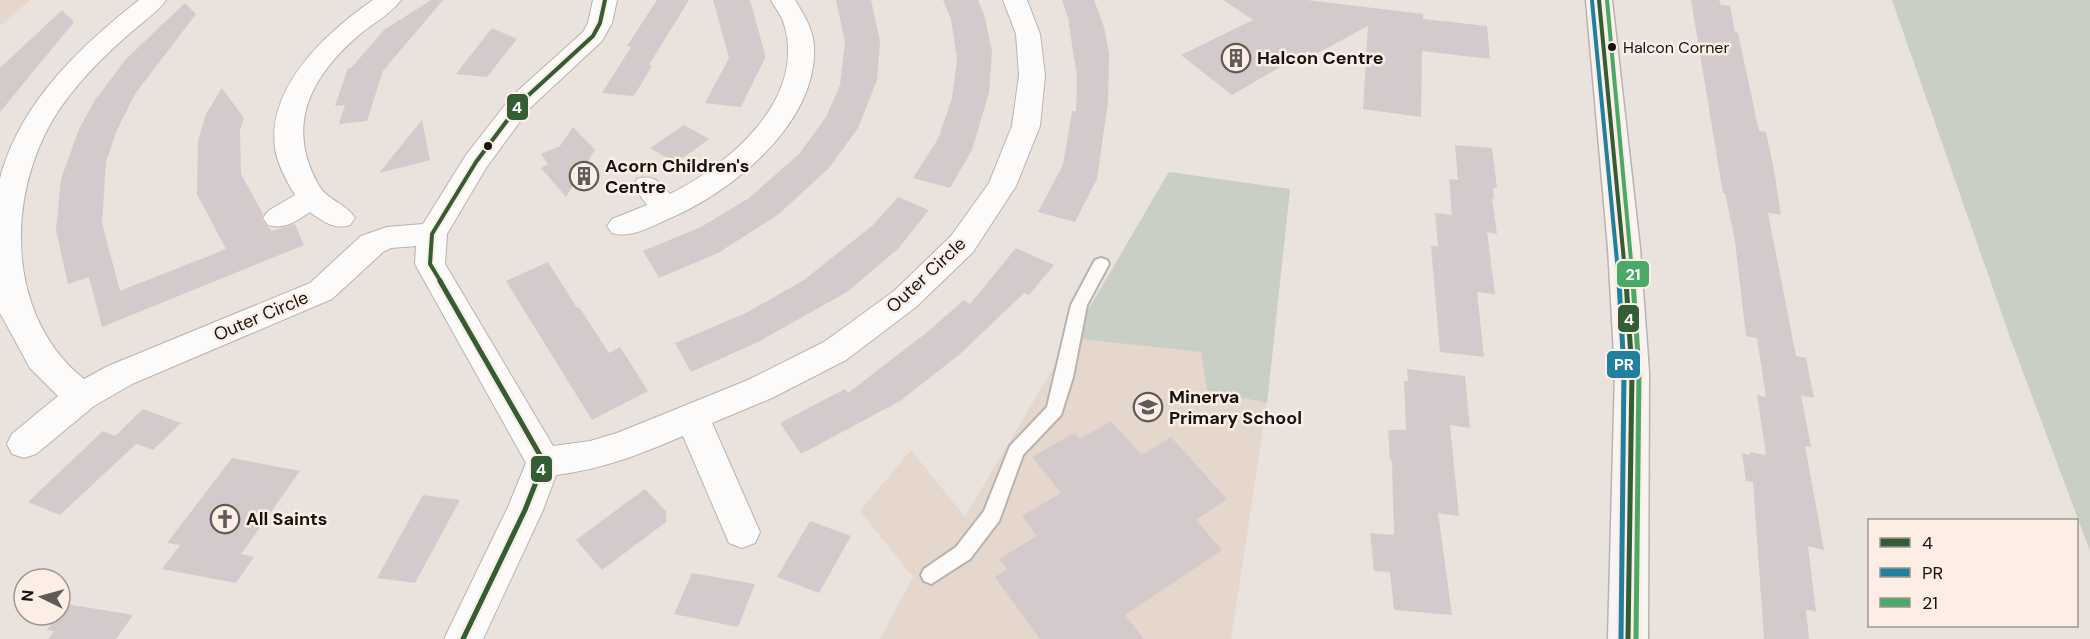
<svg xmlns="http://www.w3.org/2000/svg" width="2090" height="639" font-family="'DM Sans',sans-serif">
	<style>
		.built { fill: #e6d7cd }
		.green { fill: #c9cfc4 }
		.building { fill: #d4cacb }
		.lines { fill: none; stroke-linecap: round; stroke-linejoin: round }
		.lane-casing { stroke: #b9b3af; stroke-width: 4 }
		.street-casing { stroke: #b9b3af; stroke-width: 2 }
		.secondary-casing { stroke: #b9b3af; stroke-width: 3 }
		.lane { fill: #fcfbfa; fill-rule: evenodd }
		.street { fill: #fcfbfa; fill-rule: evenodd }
		.secondary { fill: #f8f4f4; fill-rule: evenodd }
		.bus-1-far1-casing { stroke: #fceee5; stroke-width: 8 }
		.bus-1-casing { stroke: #fceee5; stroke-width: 10 }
		.bus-2-far1-casing { stroke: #fceee5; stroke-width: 8 }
		.bus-2-casing { stroke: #fceee5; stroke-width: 10 }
		.bus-3-far1-casing { stroke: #fceee5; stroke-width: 8 }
		.bus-3-casing { stroke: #fceee5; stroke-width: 10 }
		.bus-1-far1 { stroke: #325d35; stroke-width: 4 }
		.bus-1 { stroke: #325d35; stroke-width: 5 }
		.bus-2-far1 { stroke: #2080a0; stroke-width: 4 }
		.bus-2 { stroke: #2080a0; stroke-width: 5 }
		.bus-3-far1 { stroke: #4ba967; stroke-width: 4 }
		.bus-3 { stroke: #4ba967; stroke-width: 5 }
		.bus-dot { fill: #17130f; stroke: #fceee5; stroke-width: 2 }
		.labels { text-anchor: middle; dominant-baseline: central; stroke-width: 5; stroke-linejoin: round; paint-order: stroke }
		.bus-label { font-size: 16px; fill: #17130f; stroke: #fceee5; text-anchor: start }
		.poi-label { font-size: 18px; font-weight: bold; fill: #17130f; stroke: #fceee5; text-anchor: start }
		.street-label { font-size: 18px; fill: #17130f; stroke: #fceee5 }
		.line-badge { stroke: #fceee5; stroke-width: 2 }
		.badge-label { font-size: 16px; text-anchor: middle; font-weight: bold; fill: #fff }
	</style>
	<rect width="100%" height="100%" fill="#e9e2dd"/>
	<path class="built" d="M0,0H30L0,26Z
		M1169,172L1290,189L1267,403L1231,639H880L913,577L860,511L911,450L965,517Z"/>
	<path class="green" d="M1892,0H2090V551L2011,340Z
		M1169,172L1290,189L1267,403L1207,390L1201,352L1072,338Z"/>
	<path class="building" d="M431,0H443L383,71L367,121L339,124L345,105L335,106L348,68H351L384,30Z
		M657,0H689L649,65L652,66L634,96L602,93L631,47L627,46Z
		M713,0H750L765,54V58L741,107L705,103L729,58Z
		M836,0H871L880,41L877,80L858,128L829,168L779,214L718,253L659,278L643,251L701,227L749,198L799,154L826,117L840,85L845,42Z
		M943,0H978L984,14L992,51L989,93L972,150L950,188L913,178L938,139L952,98L957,59L951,19Z
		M1062,0H1094L1104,27L1109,54L1108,102L1097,179L1075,222L1038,212L1063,165L1072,111H1076L1077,77L1068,18Z
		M1223,0H1307L1423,14V19L1487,26L1490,59L1422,51L1421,117L1363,109L1368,26L1314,55L1308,51L1232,95L1181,55L1253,20Z
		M1691,0H1719L1721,5L1730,6L1735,32L1738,33L1759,131L1766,132L1774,170L1781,215L1768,213L1796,356L1806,358L1814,398L1801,395L1811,447L1805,446L1824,550L1808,546L1816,612L1806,609L1809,639H1764L1753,482L1746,481L1742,453L1750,455V452L1766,455L1757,395L1766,397L1757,338L1746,336L1735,241L1725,193H1723Z
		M185,3L196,14L135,94L117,130L106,162L102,223L120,291L226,249L197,194L198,141L206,114L222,88L244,118L240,130L241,174L263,214L261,219L272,231L295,224L304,245L102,327L89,277L68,284L56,230L61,179L79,129L95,100L126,59Z
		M62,10L74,22L0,112V68Z
		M492,28L517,39L487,77L456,74Z
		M422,120L430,160L379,173Z
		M684,125L709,139L676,163L650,148Z
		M573,127L595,150L566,197L541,168L548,164L541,154L560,146Z
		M1455,145L1492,148L1497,188H1493L1494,199L1492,198L1497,234L1487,232L1495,294L1477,292L1484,357L1440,352L1431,246H1438L1435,213L1452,215L1449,179L1458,180Z
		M898,197L929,210L898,249L874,269L847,292L758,342L691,372L675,343L746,313L804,280L873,225Z
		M1016,248L1054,265L1029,295L1024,293L960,354L900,401L801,454L780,423L845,389L848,393L926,333L964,300L970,304Z
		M548,262L577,308L579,307L609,353L620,347L648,391L592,420L506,281Z
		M1407,369L1465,376L1470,428L1450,425L1459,516L1438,513L1452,615L1394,610L1390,572L1374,571L1370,533L1394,535L1392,461L1390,460L1388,430H1406L1404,381H1408Z
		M143,409L181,423L153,450L115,436Z
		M1111,421L1142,455L1171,437L1227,499L1196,520L1222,550L1125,615L1144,639H1040L995,577L1007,569L999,559L1037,536L1022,516L1061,493L1032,457L1074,433L1080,439Z
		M103,431L136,444L60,515L28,502Z
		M232,458L300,471L241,554L254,557L236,583L162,569L180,545L167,543Z
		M645,489L666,511V522L602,570L576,540Z
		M423,495L460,500L415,583L377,578Z
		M810,521L851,536L819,593L777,577Z
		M692,573L755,584L738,627L674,614Z
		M66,604L133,615L116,639H48L54,631L47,630Z"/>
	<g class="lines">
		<g class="lane-casing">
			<path id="lane" d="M1101,258L1107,260L1109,264L1087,305L1073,377L1061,415L1023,455L999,521L970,559L931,584L924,581L921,575L924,569L956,547L984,511L1010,446L1047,407L1071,305L1095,260Z"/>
		</g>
		<g class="street-casing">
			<path id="street" d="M139,0H166C157,13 141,23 129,34C107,53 87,73 69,96C5,177 0,312 84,379L108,366L310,283L361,236L387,227L423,224L466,155L512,96L583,32L588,23L593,0H617L612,23L602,41L530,108L486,168L447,234L445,264L553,446L590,441L617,433L748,380L824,342L894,291L951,236L989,183L1012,126L1019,75L1016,34L1003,0H1027L1040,34L1045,75L1040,126L1016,186L973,252L916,307L846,360L772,398L712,423L760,532L755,543L742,548L729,543L683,436C641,454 603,469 556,475L543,510L483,639H444L508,507L526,463L415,264L416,246L391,248L383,252L332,299L132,384L94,406L36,454L24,458L12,454L7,444L12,434L58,396L30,368L0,313V179L2,171C24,99 81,46 139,0Z
				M373,0H401C391,14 372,24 359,35C311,76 285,125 318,184C326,200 346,203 355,218L350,225C334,230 324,222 310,212C296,221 285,230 268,225L263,218L268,211L295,195C287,182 277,163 275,148C267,86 327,32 373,0Z
				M771,0H795C804,15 813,29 814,46C818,123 731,193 668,219C650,227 630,239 612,233L607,226L612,219L647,205L633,186L637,179C654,174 659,182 670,194C729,165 807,99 784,24C782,16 775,8 771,0Z"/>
		</g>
		<g class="secondary-casing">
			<path id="secondary" d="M1586,0H1612L1640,248L1649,372L1648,639H1608L1615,372L1608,248Z"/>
		</g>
		<use href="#lane" class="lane"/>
		<use href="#street" class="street"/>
		<use href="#secondary" class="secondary"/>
		<g class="bus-1-far1-casing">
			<path id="bus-1-far1" d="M1599,0L1626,282
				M441,282L430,264L432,234L476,162L521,102L593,36L600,23L605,0"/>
		</g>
		<g class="bus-1-casing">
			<path id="bus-1" d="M440,281L544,462L525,510L463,639
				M1626,281L1632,372L1628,639"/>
		</g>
		<g class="bus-2-far1-casing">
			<path id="bus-2-far1" d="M1592,1L1619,282"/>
		</g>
		<g class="bus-2-casing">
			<path id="bus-2" d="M1619,281L1624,372L1621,639"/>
		</g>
		<g class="bus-3-far1-casing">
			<path id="bus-3-far1" d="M1607,0L1633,282"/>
		</g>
		<g class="bus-3-casing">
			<path id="bus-3" d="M1633,281L1639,372L1636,639"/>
		</g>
		<use href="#bus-1-far1" class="bus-1-far1"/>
		<use href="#bus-1" class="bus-1"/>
		<use href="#bus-2-far1" class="bus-2-far1"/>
		<use href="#bus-2" class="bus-2"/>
		<use href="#bus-3-far1" class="bus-3-far1"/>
		<use href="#bus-3" class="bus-3"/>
	</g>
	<defs>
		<g id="building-ring" transform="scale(1.5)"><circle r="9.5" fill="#fceee5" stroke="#605b57" stroke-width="1.5"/><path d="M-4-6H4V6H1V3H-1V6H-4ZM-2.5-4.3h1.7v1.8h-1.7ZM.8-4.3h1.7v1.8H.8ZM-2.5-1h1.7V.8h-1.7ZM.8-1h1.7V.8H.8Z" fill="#605b57"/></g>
		<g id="school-ring" transform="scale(1.5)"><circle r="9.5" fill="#fceee5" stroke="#605b57" stroke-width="1.5"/><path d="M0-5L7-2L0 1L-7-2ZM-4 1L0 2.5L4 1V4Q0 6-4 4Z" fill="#605b57"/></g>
		<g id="church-ring" transform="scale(1.5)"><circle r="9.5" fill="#fceee5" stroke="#605b57" stroke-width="1.5"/><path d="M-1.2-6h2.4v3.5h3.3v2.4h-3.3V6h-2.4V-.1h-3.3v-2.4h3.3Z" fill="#605b57"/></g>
	</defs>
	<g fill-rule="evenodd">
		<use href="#building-ring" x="1236" y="58"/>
		<use href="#building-ring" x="584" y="176"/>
		<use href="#school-ring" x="1148" y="407"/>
		<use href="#church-ring" x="225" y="519"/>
	</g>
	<g class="bus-dot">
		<circle cx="1612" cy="47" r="5"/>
		<circle cx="488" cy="146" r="5"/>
	</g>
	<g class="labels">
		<g class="bus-label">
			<text x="1623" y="47">Halcon Corner</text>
		</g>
		<g class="poi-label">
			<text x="1257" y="58">Halcon Centre</text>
			<text x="605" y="166">Acorn Children's<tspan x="605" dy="21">Centre</tspan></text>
			<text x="1169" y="397">Minerva<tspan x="1169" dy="21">Primary School</tspan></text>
			<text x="246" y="519">All Saints</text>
		</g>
		<g class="street-label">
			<text transform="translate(926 275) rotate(-43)">Outer Circle</text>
			<text transform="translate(261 316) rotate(-23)">Outer Circle</text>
		</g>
	</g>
	<g class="line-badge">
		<rect x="506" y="93" width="23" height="28" rx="6" fill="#325d35"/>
		<rect x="1616" y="260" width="34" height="28" rx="6" fill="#4ba967"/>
		<rect x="1617" y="304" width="23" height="29" rx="6" fill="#325d35"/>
		<rect x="1606" y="350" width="35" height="29" rx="6" fill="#2080a0"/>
		<rect x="530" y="455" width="23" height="28" rx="6" fill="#325d35"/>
	</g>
	<g class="badge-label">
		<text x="517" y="113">4</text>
		<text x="1633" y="280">21</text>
		<text x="1629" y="325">4</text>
		<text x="1624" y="370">PR</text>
		<text x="541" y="475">4</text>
	</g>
	<rect x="1868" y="519" width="210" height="108" fill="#fceee5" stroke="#a0968f" stroke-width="1.5"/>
	<rect x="1880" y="538" width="30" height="9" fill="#325d35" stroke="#a0968f" stroke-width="1.5"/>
	<text x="1922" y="549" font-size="18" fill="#17130f">4</text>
	<rect x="1880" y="568" width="30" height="9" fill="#2080a0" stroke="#a0968f" stroke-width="1.5"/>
	<text x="1922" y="579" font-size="18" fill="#17130f">PR</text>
	<rect x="1880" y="598" width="30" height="9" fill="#4ba967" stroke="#a0968f" stroke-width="1.5"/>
	<text x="1922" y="609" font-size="18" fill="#17130f">21</text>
	<g transform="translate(42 597) rotate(275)"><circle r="28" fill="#fceee5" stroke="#a0968f" stroke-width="1.5"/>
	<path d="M0-4.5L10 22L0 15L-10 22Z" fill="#605b57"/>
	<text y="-9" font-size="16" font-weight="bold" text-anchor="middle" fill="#17130f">N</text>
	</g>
</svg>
